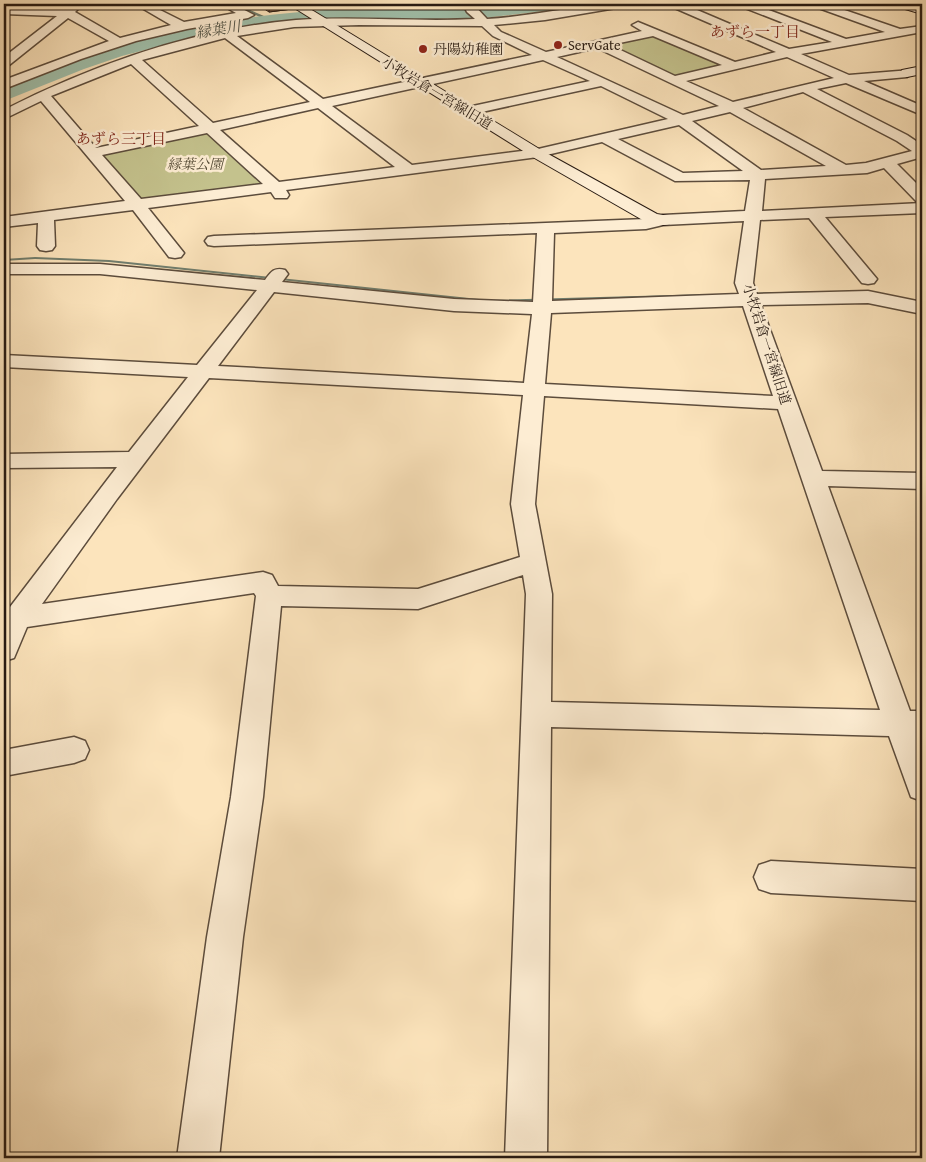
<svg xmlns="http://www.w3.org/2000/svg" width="926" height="1162" font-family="'Gentium Book Plus','Noto Serif JP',serif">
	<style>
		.green { fill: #c4c28d; stroke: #766e50 }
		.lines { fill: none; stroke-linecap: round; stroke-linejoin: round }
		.stream { fill: #707d6d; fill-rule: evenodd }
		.river { fill: #a0bfaa; fill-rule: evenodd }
		.street-casing { stroke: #5c4c3c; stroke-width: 3 }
		.secondary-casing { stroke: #271a12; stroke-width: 2 }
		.street { fill: #fdedd3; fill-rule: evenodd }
		.secondary { fill: #fdedd3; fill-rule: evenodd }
		.wall { fill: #c6916b; stroke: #271a12 }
		.shaded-wall { fill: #a17657; stroke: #271a12 }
		.building { fill: #e6a97c; stroke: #271a12 }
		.poi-dot { fill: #8f2418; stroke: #fdedd3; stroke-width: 2 }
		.labels { text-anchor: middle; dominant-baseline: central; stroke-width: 5; stroke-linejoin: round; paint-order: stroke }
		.far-poi-label { font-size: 14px; fill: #271a12; stroke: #fdedd3; text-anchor: start }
		.far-street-label { font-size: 14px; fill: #271a12; stroke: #fdedd3 }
		.far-park-label { font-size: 14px; font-style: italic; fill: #564c37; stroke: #fdedd3 }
		.far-water-label { font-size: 15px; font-style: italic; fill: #515447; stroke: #fdedd3 }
		.far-neighbourhood-label { font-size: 15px; fill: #7a1f14; stroke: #fdedd3 }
	</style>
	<rect width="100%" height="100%" fill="#fce4bc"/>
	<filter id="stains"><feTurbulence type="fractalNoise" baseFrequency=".004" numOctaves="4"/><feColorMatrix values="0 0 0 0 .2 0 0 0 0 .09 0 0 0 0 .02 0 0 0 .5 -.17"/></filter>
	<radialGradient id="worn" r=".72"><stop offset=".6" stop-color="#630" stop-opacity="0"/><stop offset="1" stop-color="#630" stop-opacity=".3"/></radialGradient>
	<path class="green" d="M358,4H463L466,10L367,8Z
		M651,34L723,64L676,76L606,44Z
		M208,132L264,184L141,200L103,155Z"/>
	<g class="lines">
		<path class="stream" d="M233,4H236L264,16L278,20L277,21L262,18Z
			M35,257L109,260L488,300L711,294L713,295L711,296L488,302L109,262L35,259L4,261V259Z
			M818,291H820V293L749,295L747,294L749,293Z"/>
		<path class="river" d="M523,4H571L568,8L562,9L483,18L327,21L230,31L191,38L122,56L84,69L4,101V87C106,42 214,17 326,10C392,7 457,11 523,4Z"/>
		<g class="street-casing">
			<path id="street" d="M135,4H148L184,22L236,13L220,4H233L254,15L248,18L187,29L136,41L81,59L4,89V80L109,41L68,18L8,66L4,67V57L57,16L4,14V8L65,10L70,6H78L79,8L75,12L120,38L171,25Z
				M463,4H473L487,19C534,16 581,4 627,4L622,7L545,20L494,25L501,32L546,52L642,31L632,25L638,22L735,62L776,52L670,6L669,4H683L789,49L832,42L740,6L739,4H753L846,39L885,32L813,6L812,4H827L900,29L922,26V32L801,54L849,75L911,70L913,73L907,77L864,81L922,106V115L846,83L817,89L907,135L922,145V157L897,164L922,189V203L916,201L884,168L867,173L765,179L762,211L922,203V213L825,217L877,279L874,283L868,284L862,283L809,218L760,220L753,283L757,294L868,291L922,302V314L868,303L761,305L822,471L922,473V489L828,486L910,711H922V737H919L922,744V801L911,797L889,736L551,727L547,1158H505L526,594L523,575L418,609L281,606L263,797L243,937L219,1158H177L207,937L231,797L256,596L254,593L27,627L14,658L4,661V617L7,611L117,467L4,468V454L129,452L188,377L4,367V355L197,365L257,290L100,274H4V264H100L265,280C271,272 274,267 285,270L288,274L282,282L454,299L533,302L537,233L214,246L208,245L205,241L208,237L214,236L646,219L663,215L745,211L750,180L675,181L602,142L538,157L286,190L289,195L287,198H275L271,192L148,208L184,253L181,257L175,258L169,257L133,210L54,220L55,246L52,250L46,251L40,250L37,246L38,223L4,227V217L125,201L41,101L4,119V110C95,64 194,29 296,20C356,16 415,22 475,19L467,12ZM359,25L482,26L493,36L532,55L323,99L237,36L294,27ZM653,36L722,65L675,76L610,45ZM225,38L310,102L213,123L142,60ZM597,48L719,106L683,115L557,57ZM787,57L834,78L733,102L686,81ZM543,60L590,81L468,107L461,111L468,115L601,86L668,119L538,149L412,165L332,106ZM131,64L199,126L96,148L51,96ZM803,92L897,141L912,151L866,163L846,165L743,108ZM318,108L395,167L279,182L220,130ZM730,112L826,166L761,170L692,121ZM679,125L743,171L683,173L618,139ZM207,133L263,184L141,199L102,155ZM744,221L735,283L739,294L552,301L554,233L646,229L663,225ZM274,292L454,311L532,314L524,383L218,366ZM743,306L773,396L545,384L551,313ZM209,378L523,395L511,504L520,557L418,589L278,586L272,575L263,572L42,604L117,499ZM544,396L778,409L880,710L551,702L552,594L535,504Z
				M74,737L85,741L89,750L85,759L74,763L4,776V750Z
				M771,861L922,869V901L771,893L759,889L754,877L759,865Z"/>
		</g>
		<g class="secondary-casing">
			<path id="secondary" d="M288,4H302L541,150L657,214L669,216L672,220L669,224L663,225L646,222L531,156Z
				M893,4H910L922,7V14L895,6Z
				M922,66V74L907,77L900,73L902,70Z"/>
		</g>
		<use href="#street" class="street"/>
		<use href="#secondary" class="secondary"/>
	</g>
	<path class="wall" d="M257,4H290L292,9L269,12Z"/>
	<path class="shaded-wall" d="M309,4H322L309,6Z
		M292,5V9L269,12V8Z"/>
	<path class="building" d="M263,4H290L292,5L269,8Z"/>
	<g class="poi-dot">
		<circle cx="558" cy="45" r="5"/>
		<circle cx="423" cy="49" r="5"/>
	</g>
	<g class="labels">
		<g class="far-poi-label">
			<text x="568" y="45">ServGate</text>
			<text x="433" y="49">丹陽幼稚園</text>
		</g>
		<g class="far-street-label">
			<text transform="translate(437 93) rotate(31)">小牧岩倉一宮線旧道</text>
			<text transform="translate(767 344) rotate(72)">小牧岩倉一宮線旧道</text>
		</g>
		<g class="far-park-label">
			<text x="195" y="164">縁葉公園</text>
		</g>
		<g class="far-water-label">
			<text transform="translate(218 29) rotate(-9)">縁葉川</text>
		</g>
		<g class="far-neighbourhood-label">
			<text x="755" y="31">あずら一丁目</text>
			<text x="121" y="138">あずら三丁目</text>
		</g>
	</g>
	<rect width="926" height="1162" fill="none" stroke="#fce4bc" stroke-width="20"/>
	<rect x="5" y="5" width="916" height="1152" fill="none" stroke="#271a12" stroke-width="2.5"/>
	<rect x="10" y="10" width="906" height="1142" fill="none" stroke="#271a12"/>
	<rect width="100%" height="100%" filter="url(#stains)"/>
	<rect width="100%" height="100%" fill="url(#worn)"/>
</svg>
